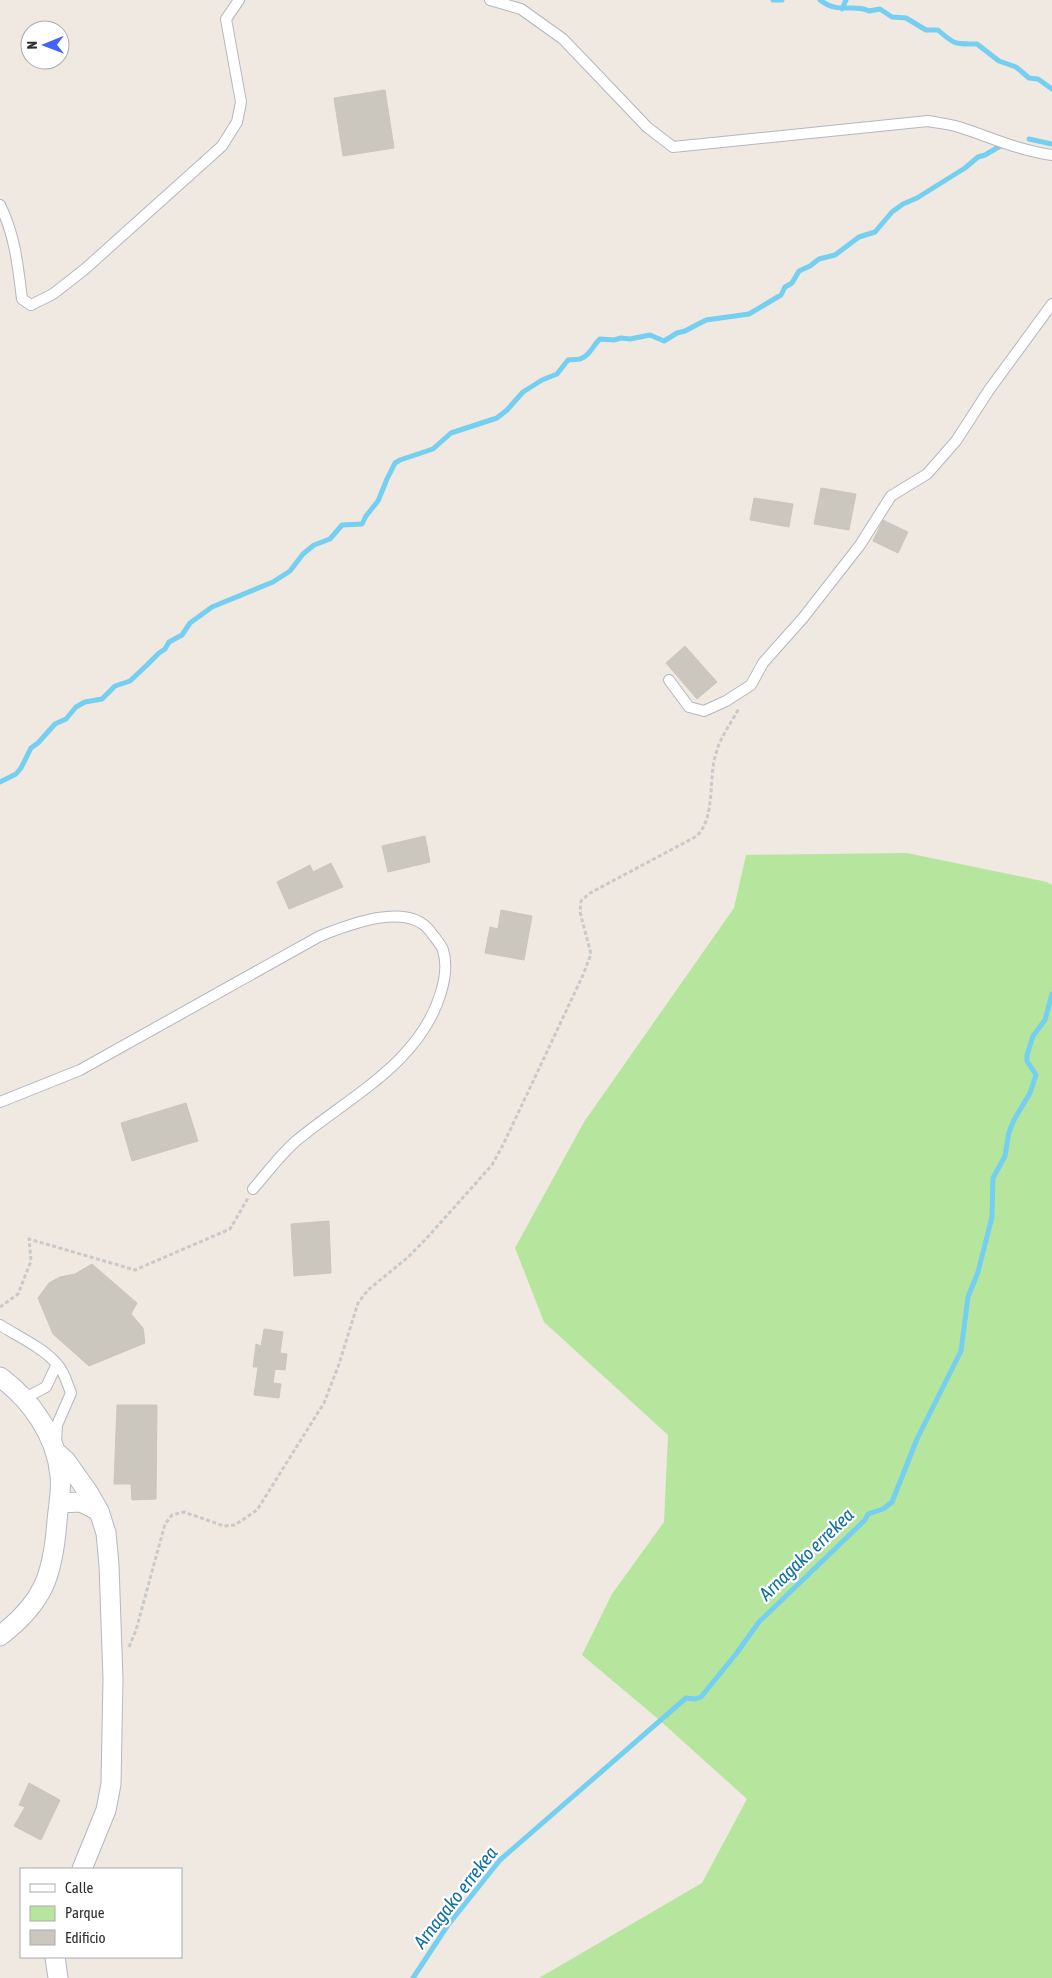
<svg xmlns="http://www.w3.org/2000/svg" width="1052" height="1978" font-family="'Asap Condensed',sans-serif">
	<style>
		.green { fill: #b6e59e }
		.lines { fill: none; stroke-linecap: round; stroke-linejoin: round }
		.stream { stroke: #75cff0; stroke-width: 5 }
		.building { fill: #cbc7bf; stroke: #cbc5ba }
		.service-casing { stroke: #b4b7c1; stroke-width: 12 }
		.minor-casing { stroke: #b4b7c1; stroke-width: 21 }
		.path { stroke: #c9c9c9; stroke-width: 3; stroke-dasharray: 4 2.5; stroke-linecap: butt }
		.service { stroke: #fff; stroke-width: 10 }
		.minor { stroke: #fff; stroke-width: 19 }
		.labels { text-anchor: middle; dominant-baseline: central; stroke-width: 4.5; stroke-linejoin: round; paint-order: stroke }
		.water-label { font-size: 19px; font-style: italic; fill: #0d6fa3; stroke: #fff }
	</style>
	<rect width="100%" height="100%" fill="#efe9e1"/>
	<path class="green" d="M907,853L1047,882L1052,885V1978H539L702,1883L747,1799L657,1718L582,1655L612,1594L664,1522L668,1435L544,1322L515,1248L584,1122L734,908L746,855Z"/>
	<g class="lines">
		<path class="stream" d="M773,0H782
			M820,0C839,15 854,3 869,11L880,9L892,17L906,18L926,30H938C956,46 956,44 977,44L999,61L1016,67L1029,78L1038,79L1052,89
			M842,9L846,0
			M1029,139L1052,144
			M0,782L16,774L21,768L31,748L38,743L55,724L66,719L76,707L85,702L102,699L115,686L130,681L147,665L159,653L165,649L169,642L182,635L190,623L212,607L273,582L290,571L303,554L314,545L330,539L342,525L362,524L366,516L378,501L387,479L395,463L400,460L433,449L451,433L497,418L507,410L523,392L542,380L557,374L568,360C572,359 577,360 580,359C590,356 593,345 600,339L614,340L621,338L630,339L650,335L664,341L677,333L685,331L706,320L749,314L781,295L785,287L792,283L799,271L810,266L819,259L835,255L859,237L875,232L892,212L903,204L917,198L965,168L978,157L985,155L1002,145
			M413,1978L448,1925L500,1860L686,1698L695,1699L701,1697L736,1654L759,1622L865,1520L868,1514L883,1509L892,1502L917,1439L961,1351L968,1297L978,1272L992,1217L993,1178L1005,1156L1009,1132L1014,1120L1030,1093L1036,1075L1027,1061V1055L1033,1036L1045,1020L1052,994"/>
	</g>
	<path class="building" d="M385,90L394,148L343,156L334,98Z
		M821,488L856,494L849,530L814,524Z
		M754,498L793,504L789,527L750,520Z
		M883,520L908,532L898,553L873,541Z
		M685,646L717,682L697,699L666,663Z
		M425,836L430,862L388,872L382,846Z
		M331,863L343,887L289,909L277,882L310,865L313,872Z
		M501,910L532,916L524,960L485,953L490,927L498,929Z
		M186,1103L198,1141L132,1161L121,1123Z
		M329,1221L331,1273L294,1276L291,1224Z
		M92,1264L137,1303L131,1314L143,1328L145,1343L89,1366L53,1334L38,1298L49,1283L60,1277L75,1274Z
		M264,1329L283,1332L280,1353L287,1354L285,1370L275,1369L273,1383L281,1384L279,1398L254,1395L258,1367H253L256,1344L261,1346Z
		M117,1405H157L156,1499L132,1500L131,1484H114Z
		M29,1783L60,1800L41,1840L14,1826L25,1807L19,1805Z"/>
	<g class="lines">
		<g class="service-casing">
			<path id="service" d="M490,0L521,9L563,39L647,127L673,147L928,121C938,123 949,124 959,127C990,137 1020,151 1052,155
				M0,205C15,235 18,266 22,299L31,305L53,294L85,269L222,146L237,122L241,102L226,19L239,0
				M669,680L689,707L704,711L726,701L751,685L763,663L803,618L860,545L891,496L927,474L956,441L989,390L1052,304
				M0,1102L80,1070L320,936C348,925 407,901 430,931C434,937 441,944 443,950C447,963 445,979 441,992C421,1062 349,1097 296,1141C280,1155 267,1173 253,1189
				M0,1325C19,1337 42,1347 57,1364C64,1371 67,1383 71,1393L57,1425L56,1443
				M25,1398L46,1387L57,1364"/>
		</g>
		<g class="minor-casing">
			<path id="minor" d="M0,1377C31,1400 56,1435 60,1475C62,1490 58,1507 57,1521C53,1575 44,1602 0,1636
				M55,1451L66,1461L88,1492L99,1511L106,1533L109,1565L113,1679L111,1784L106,1810L82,1869
				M59,1503L81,1502L99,1511
				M55,1957L58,1978"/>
		</g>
		<path class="path" d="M0,1307L18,1294L31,1261L29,1239L135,1270L230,1229L248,1198
			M129,1647L136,1630L165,1524L172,1515L184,1512L224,1526L235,1525L257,1510L324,1403L339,1364L358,1303L368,1290L407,1258L425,1240L492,1165L504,1143L583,975L591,954L580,912L581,901L590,893L697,836C717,814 707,778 717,750C721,736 732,722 739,708"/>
		<use href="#service" class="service"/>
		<use href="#minor" class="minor"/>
	</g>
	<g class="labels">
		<g class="water-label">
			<text transform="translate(806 1554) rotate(-44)">Arnagako errekea</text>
			<text transform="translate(455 1897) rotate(-52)">Arnagako errekea</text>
		</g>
	</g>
	<rect x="20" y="1868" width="162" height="90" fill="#ffffff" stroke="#ababab"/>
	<rect x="30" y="1884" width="25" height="8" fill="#ffffff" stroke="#ababab"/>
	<text x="65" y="1893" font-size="15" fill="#2e2e2e">Calle</text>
	<rect x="30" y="1906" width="25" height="15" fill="#b6e59e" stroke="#ababab"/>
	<text x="65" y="1918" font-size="15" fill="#2e2e2e">Parque</text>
	<rect x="30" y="1930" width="25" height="15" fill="#cbc7bf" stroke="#ababab"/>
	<text x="65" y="1943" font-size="15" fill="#2e2e2e">Edificio</text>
	<g transform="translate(45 45) rotate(269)"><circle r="24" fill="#ffffff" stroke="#ababab"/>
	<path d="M0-4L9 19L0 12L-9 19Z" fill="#4264fb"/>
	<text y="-8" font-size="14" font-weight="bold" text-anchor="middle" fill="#2e2e2e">N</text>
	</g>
</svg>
